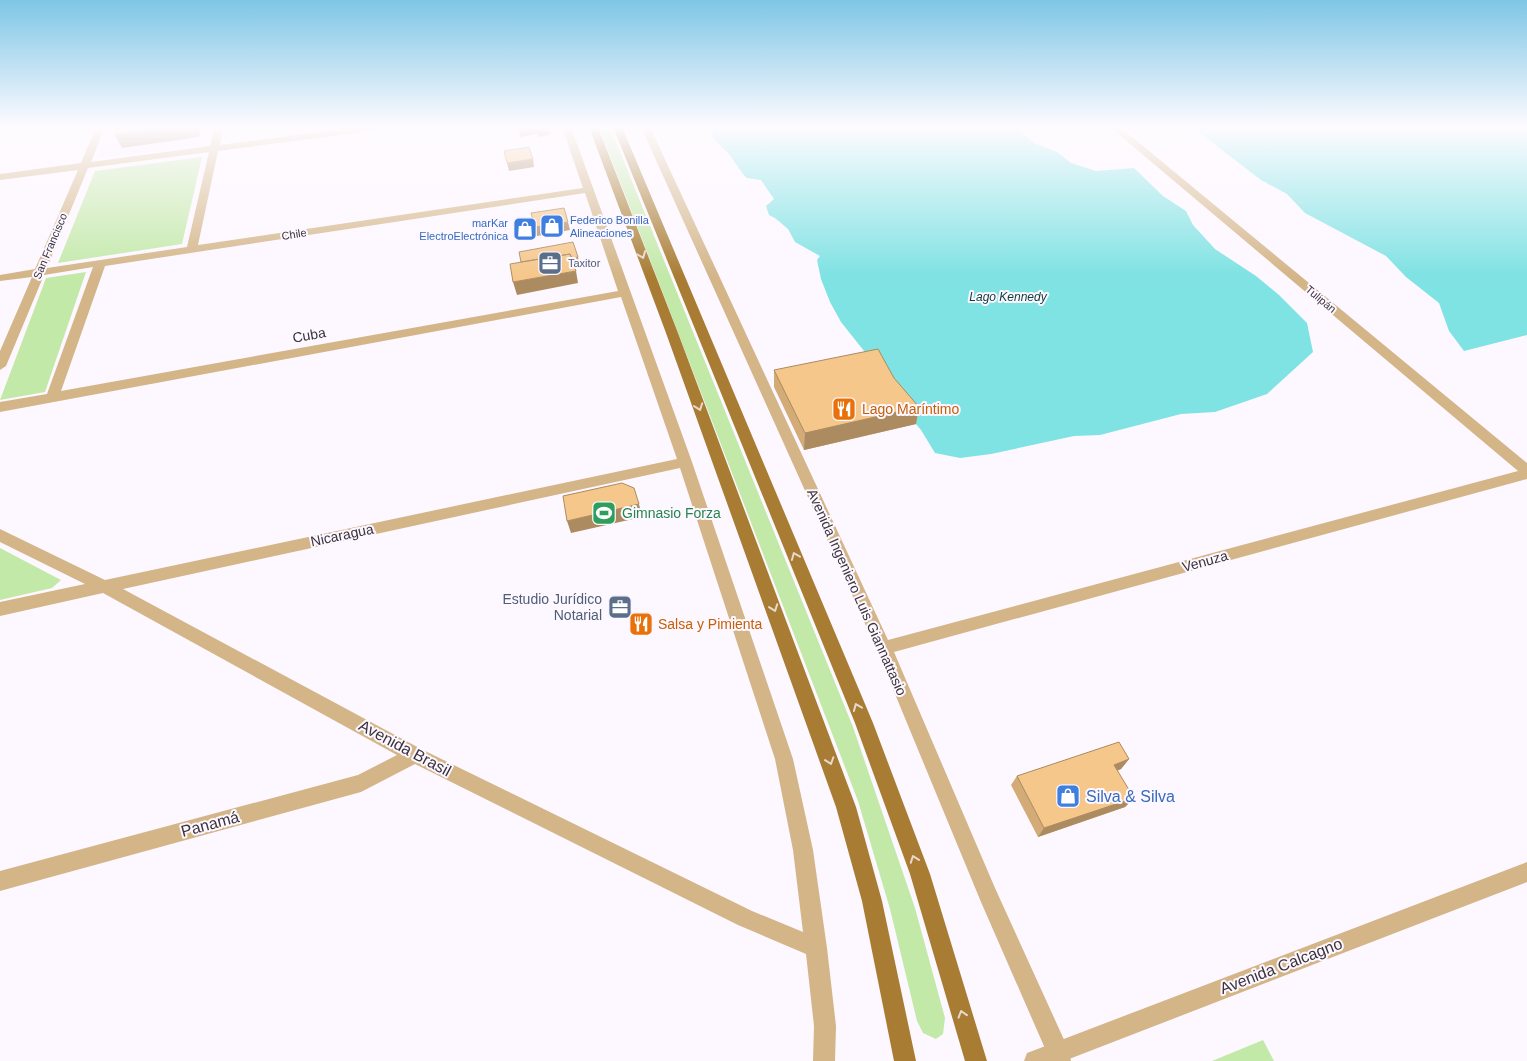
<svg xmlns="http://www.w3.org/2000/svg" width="1527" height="1061" font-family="Helvetica,sans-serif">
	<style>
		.built { fill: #f9ecfc }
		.green { fill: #c3e9a9 }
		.water { fill: #7fe2e3 }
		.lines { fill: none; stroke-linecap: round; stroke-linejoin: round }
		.minor { fill: #d3b588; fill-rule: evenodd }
		.tertiary { fill: #d3b588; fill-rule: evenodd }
		.primary { fill: #a87c33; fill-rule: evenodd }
		.wall { fill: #d3ab77 }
		.shaded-wall { fill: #ac8b61 }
		.building { fill: #f5c78a; stroke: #ac8b61 }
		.oneway { stroke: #e8d8cc }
		.labels { text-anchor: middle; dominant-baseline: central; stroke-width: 4; stroke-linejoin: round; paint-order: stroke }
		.far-shop-label { font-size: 11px; fill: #366cbe; stroke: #fdf7ff; text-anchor: start }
		.far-street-label { font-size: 11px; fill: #3b343c; stroke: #fdf7ff }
		.far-service-label { font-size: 11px; fill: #4e5e75; stroke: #fdf7ff; text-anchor: start }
		.far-water-label { font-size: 12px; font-style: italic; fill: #0b3c3c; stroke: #fdf7ff }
		.street-label { font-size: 14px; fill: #3b343c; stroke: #fdf7ff }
		.food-label { font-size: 14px; fill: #c56008; stroke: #fdf7ff; text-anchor: start }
		.leisure-label { font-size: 14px; fill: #27864d; stroke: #fdf7ff; text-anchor: start }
		.service-label { font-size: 14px; fill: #4e5e75; stroke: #fdf7ff; text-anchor: end }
		.near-street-label { font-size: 16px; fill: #3b343c; stroke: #fdf7ff }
		.near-shop-label { font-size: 16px; fill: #366cbe; stroke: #fdf7ff; text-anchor: start }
	</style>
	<rect width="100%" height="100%" fill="#fdf7ff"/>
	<path class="built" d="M110,127H210L206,145L97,158Z"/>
	<path class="green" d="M599,127H610L853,727L915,908L945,1018L943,1034L936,1039L923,1033L917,1021L890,909L858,801Z
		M202,157L182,244L58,263L95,171Z
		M86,272L45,392L0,400L46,278Z
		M0,548L61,580L52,588L0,600Z
		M1263,1040L1274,1061H1212Z"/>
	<path class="water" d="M1016,127L1034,143L1057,152L1071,163L1096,171L1134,168L1163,196L1186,211L1193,225L1215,249L1256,276L1279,295L1307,323L1313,352L1267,394L1215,412L1181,414L1100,435L1074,436L991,454L960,458L935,453L921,430L891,395L876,366L841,322L830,302L821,279L817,260L820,256L795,242L788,229L775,218L769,215L766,206L774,199L761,180L747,178L743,174L729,154L713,138L712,128Z
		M1192,127H1527V335L1464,351L1449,331L1439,303L1406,277L1386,256L1305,213L1287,194L1261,180Z"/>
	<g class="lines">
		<path class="minor" d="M96,127H105L91,162L210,146L214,127H224L220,145L356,127H383L379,130L218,151L198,245L583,188L562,127H571L692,462L793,759L813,850L827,948L836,1026L835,1061H813L814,1026L806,954L738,925L415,764L361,792L0,891V871L358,775L397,755L103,593L0,616V602L85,584L0,542V529L105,580L677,459L621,297L0,412V402L47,394L93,267L44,275L6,366L0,370V351L32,277L0,281V275L35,269L78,170L0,180V174L81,163ZM209,152L187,247L47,268L88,168ZM585,193L618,291L61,391L105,266ZM680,468L775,759L793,850L803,932L752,911L421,749L123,589Z
			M641,127H650L888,640L1518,471L1110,127H1120L1527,463V479L894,652L995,888L1066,1044L1071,1061H1049L1047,1053L981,902L876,648Z"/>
		<path class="tertiary" d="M1527,862V882L1064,1061H1024L1027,1053L1035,1050Z"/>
		<path class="primary" d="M589,127H598L678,333L856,807L882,901L916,1061H894L862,901L836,807L666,333Z
			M613,127H622L873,723L930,874L987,1061H965L910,874L855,723Z"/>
	</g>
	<path class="wall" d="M774,370L916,424L804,450L774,387Z
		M1129,759L1121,769L1117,771L1134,798L1125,807L1038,837L1011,785L1017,776Z"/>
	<path class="shaded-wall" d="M176,127H201L199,137L122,148L115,135Z
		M528,127H536L537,134L520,137L518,129Z
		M549,127L550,135L538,137L536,129Z
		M533,159L534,167L509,171L507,163Z
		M568,222L570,230L537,236L535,227Z
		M578,257L580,265L525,275L522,267Z
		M576,271L578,283L517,295L513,282Z
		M919,407L916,424L804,450L805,433Z
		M639,504L642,517L571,533L567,521Z
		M1129,759L1121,769L1106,775L1114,765Z
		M1134,798L1125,807L1038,837L1044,828Z"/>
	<path class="building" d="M118,127H176L115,135Z
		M536,127H547L536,129Z
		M529,147L533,159L507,163L504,151Z
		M564,208L568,222L535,227L531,213Z
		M573,242L578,257L572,258L570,254L521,262L519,252Z
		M570,254L576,271L513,282L510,264Z
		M878,349L894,378L919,407L805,433L774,370Z
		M622,483L634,488L639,504L567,521L563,496Z
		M1119,742L1129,759L1114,765L1134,798L1044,828L1017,776Z"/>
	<defs><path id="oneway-chevron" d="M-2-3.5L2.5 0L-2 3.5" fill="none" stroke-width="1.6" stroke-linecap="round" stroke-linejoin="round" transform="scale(1.25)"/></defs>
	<g class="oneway">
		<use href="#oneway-chevron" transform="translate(642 255) rotate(69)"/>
		<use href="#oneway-chevron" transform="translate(699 407) rotate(70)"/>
		<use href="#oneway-chevron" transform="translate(795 556) rotate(-112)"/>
		<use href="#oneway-chevron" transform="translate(774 608) rotate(70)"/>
		<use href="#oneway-chevron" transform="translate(857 707) rotate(-112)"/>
		<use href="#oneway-chevron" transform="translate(830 761) rotate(71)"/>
		<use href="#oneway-chevron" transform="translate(914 859) rotate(-110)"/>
		<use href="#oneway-chevron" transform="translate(962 1014) rotate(-107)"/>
	</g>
	<linearGradient id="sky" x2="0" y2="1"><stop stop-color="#7ec6e6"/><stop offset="0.46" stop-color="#fefbff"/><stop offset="1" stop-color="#fefbff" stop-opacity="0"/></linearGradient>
	<rect width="1527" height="276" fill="url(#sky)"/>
	<defs>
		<g id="shop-square" transform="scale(1.25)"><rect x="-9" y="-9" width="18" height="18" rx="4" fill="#3f7fe0" stroke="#fdf7ff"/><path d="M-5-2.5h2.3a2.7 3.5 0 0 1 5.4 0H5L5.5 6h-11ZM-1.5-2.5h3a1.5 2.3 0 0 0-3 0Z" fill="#fff"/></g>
		<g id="office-square" transform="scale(1.25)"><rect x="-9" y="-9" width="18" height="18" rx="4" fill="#5c6f8a" stroke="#fdf7ff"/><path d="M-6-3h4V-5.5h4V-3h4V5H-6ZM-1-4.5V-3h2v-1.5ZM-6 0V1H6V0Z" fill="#fff"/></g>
		<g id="restaurant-square" transform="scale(1.25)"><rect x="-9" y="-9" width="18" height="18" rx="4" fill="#e8710a" stroke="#fdf7ff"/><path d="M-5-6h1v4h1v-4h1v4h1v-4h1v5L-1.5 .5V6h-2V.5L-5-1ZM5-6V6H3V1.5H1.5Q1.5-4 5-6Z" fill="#fff"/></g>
		<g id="stadium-square" transform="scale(1.25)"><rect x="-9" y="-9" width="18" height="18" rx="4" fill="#2e9e5b" stroke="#fdf7ff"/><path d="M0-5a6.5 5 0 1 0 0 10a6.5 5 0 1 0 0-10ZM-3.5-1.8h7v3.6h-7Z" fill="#fff"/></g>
	</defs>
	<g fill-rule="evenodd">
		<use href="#shop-square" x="552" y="226"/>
		<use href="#shop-square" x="525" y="229"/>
		<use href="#office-square" x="550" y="263"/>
		<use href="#restaurant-square" x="844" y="409"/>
		<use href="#stadium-square" x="604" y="513"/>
		<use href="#office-square" x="620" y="607"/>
		<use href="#restaurant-square" x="641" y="624"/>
		<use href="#shop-square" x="1068" y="796"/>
	</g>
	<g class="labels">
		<g class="far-shop-label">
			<text x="570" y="220">Federico Bonilla<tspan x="570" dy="13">Alineaciones</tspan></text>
			<text x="508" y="223" text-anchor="end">marKar<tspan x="508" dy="13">ElectroElectrónica</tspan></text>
		</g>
		<g class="far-street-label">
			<text transform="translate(294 234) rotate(-9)">Chile</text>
			<text transform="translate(50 246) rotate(-67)">San Francisco</text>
			<text transform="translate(1321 299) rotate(40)">Tulipán</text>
		</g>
		<g class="far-service-label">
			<text x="568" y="263">Taxitor</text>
		</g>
		<g class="far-water-label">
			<text x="1008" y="297">Lago Kennedy</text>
		</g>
		<g class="street-label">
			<text transform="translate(309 335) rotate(-10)">Cuba</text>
			<text transform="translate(342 535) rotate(-12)">Nicaragua</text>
			<text transform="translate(1205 561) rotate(-15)">Venuza</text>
			<text transform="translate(857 592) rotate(66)">Avenida Ingeniero Luis Giannattasio</text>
		</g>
		<g class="food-label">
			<text x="862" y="409">Lago Maríntimo</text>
			<text x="658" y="624">Salsa y Pimienta</text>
		</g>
		<g class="leisure-label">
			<text x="622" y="513">Gimnasio Forza</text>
		</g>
		<g class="service-label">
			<text x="602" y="599">Estudio Jurídico<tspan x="602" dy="16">Notarial</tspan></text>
		</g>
		<g class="near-street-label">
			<text transform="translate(405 748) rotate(28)">Avenida Brasil</text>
			<text transform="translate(210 824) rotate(-15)">Panamá</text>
			<text transform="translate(1281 966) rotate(-21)">Avenida Calcagno</text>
		</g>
		<g class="near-shop-label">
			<text x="1086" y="796">Silva &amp; Silva</text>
		</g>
	</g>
</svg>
